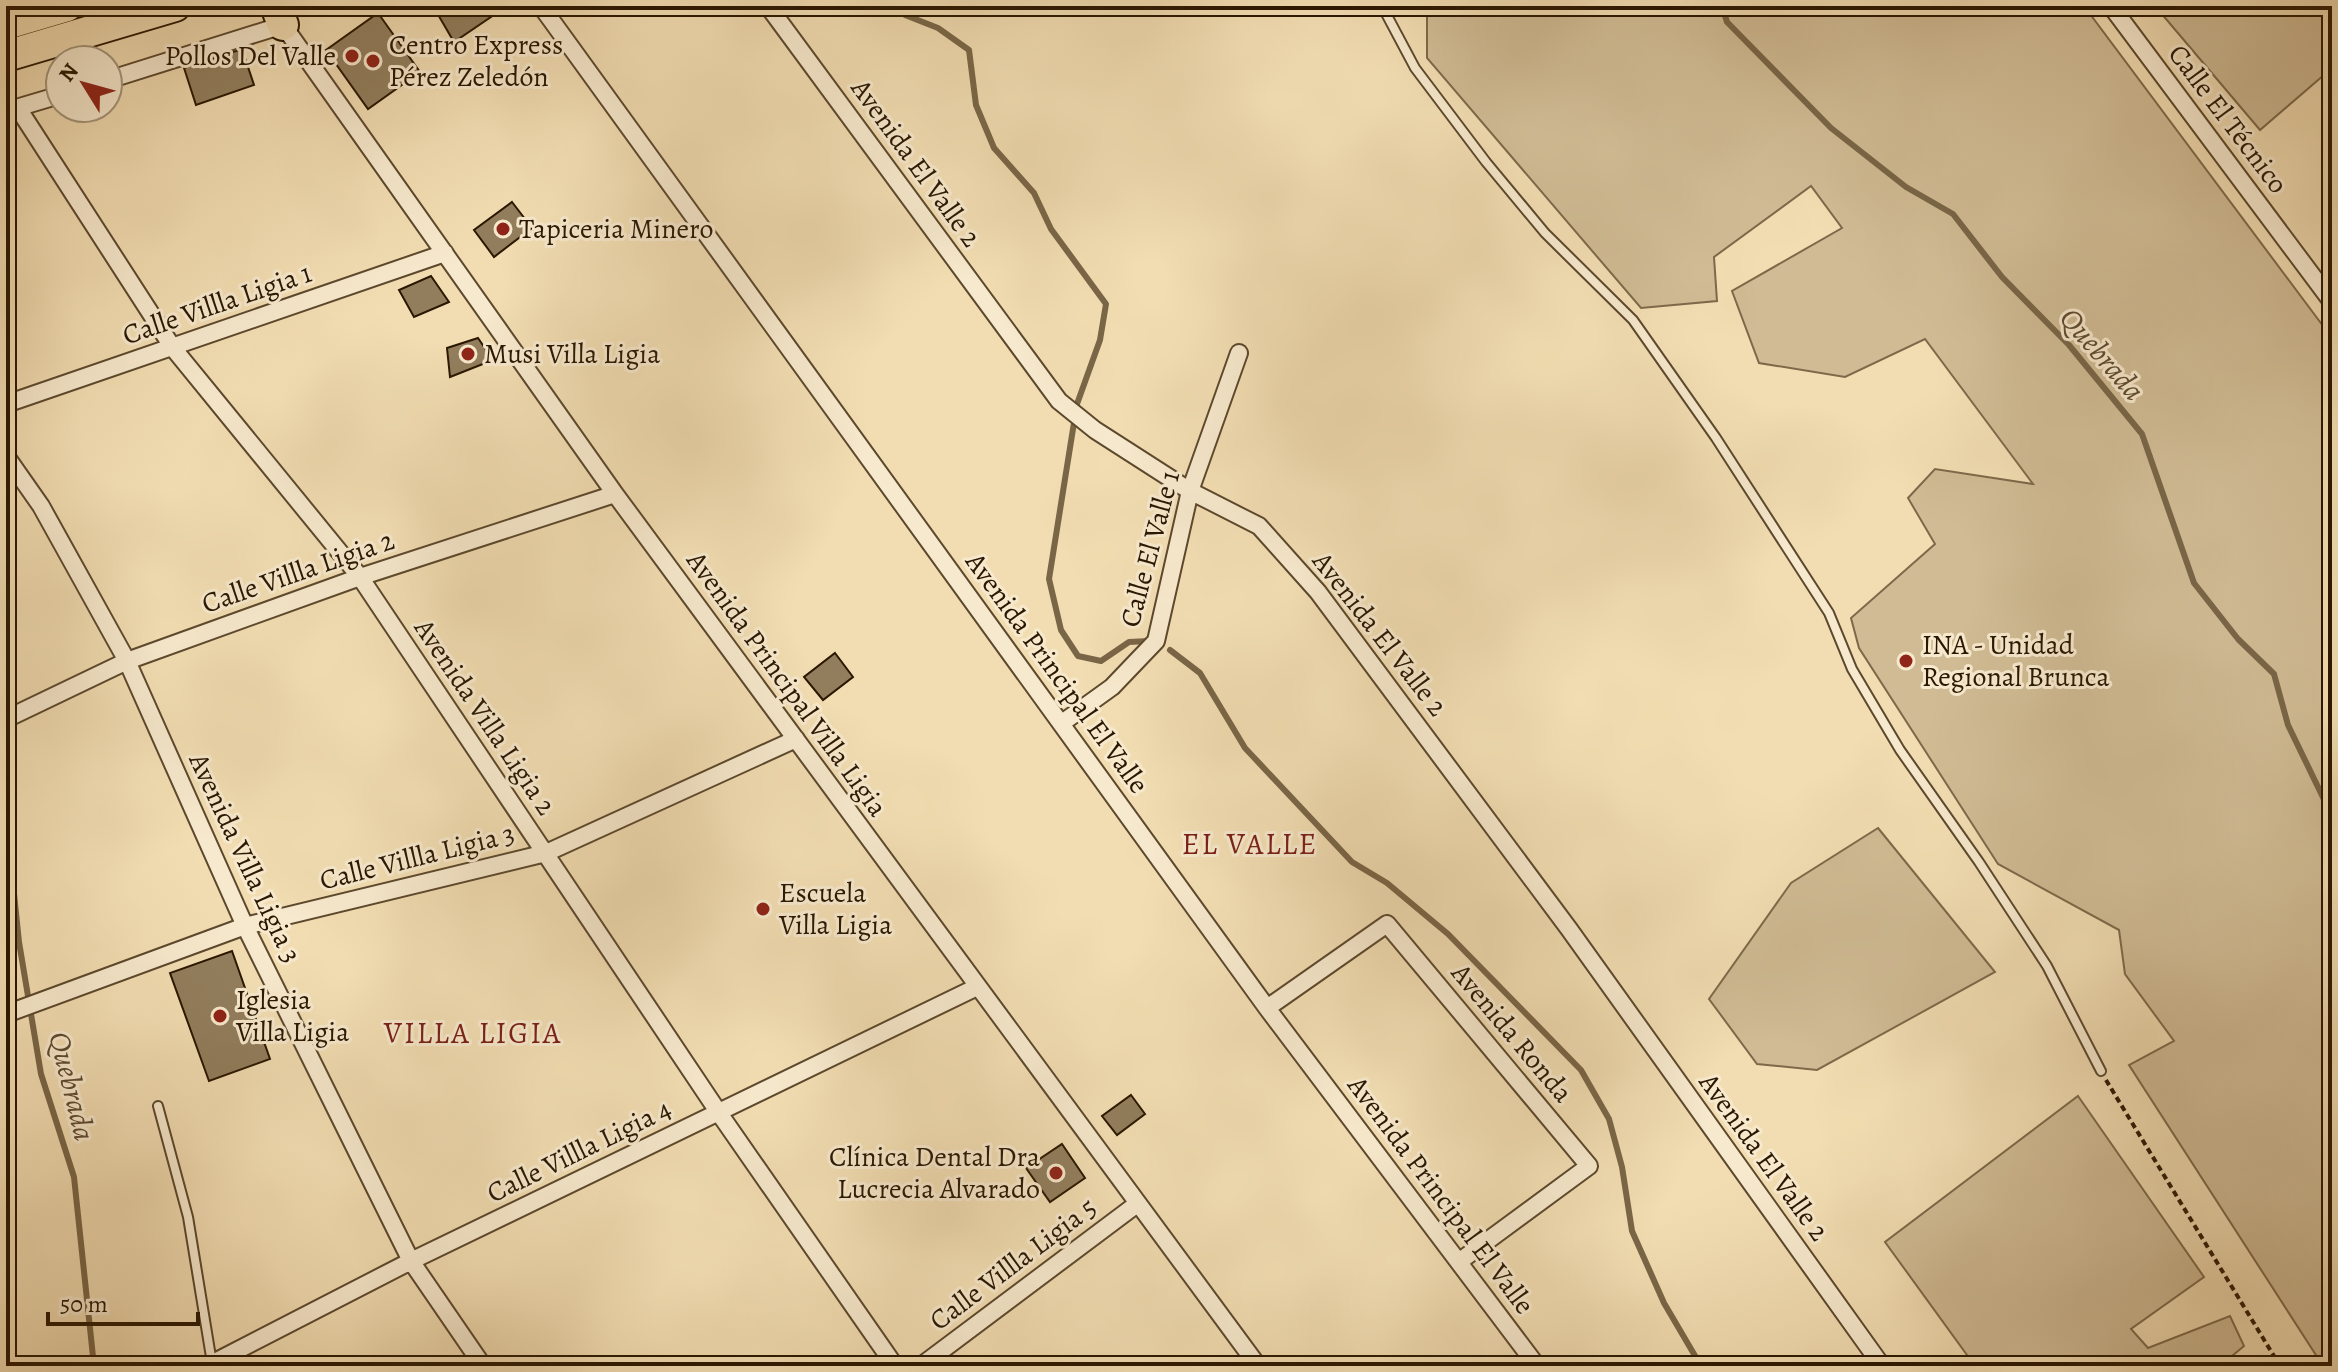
<svg xmlns="http://www.w3.org/2000/svg" width="2338" height="1372" font-family="Alegreya,serif">
	<style>
		.green { fill: #d0bb94; stroke: #7d694a; stroke-width: 2 }
		.lines { fill: none; stroke-linecap: round; stroke-linejoin: round }
		.stream { stroke: #796647; stroke-width: 6 }
		.building { fill: #927e5d; stroke: #2a1701; stroke-width: 2 }
		.lane-casing { stroke: #5c482d; stroke-width: 12 }
		.street-casing { stroke: #5c482d; stroke-width: 20 }
		.highway-casing { stroke: #2a1701; stroke-width: 34 }
		.path { stroke: #2a1701; stroke-width: 4; stroke-dasharray: 6 4; stroke-linecap: butt }
		.lane { stroke: #f7e9cd; stroke-width: 8 }
		.street { stroke: #f7e9cd; stroke-width: 16 }
		.highway { stroke: #f2ddb2; stroke-width: 30 }
		.poi-dot { fill: #8f2418; stroke: #f7e9cd; stroke-width: 3 }
		.labels { text-anchor: middle; dominant-baseline: central; stroke-width: 6; stroke-linejoin: round; paint-order: stroke }
		.poi-label { font-size: 28px; fill: #2a1701; stroke: #f7e9cd; text-anchor: start }
		.street-label { font-size: 28px; fill: #2a1701; stroke: #f7e9cd }
		.water-label { font-size: 30px; font-style: italic; fill: #5f4b30; stroke: #f7e9cd }
		.neighbourhood-label { font-size: 30px; letter-spacing: 2px; fill: #7a1f14; stroke: #f7e9cd }
	</style>
	<rect width="100%" height="100%" fill="#f2ddb2"/>
	<filter id="stains"><feTurbulence type="fractalNoise" baseFrequency=".0025" numOctaves="4"/><feColorMatrix values="0 0 0 0 .2 0 0 0 0 .09 0 0 0 0 .02 0 0 0 .5 -.17"/></filter>
	<radialGradient id="worn" r=".72"><stop offset=".6" stop-color="#630" stop-opacity="0"/><stop offset="1" stop-color="#630" stop-opacity=".3"/></radialGradient>
	<path class="green" d="M1427,6H2084L2332,338V1366H2323L2129,1065L2174,1041L2125,974L2119,930L1998,864L1859,648L1851,618L1935,544L1908,498L1935,469L2033,484L1925,339L1845,377L1759,363L1732,291L1842,228L1811,186L1714,257L1717,301L1641,308L1427,58Z
		M2155,6H2332V68L2260,130Z
		M1878,828L1995,972L1817,1070L1757,1064L1709,999L1791,883Z
		M2078,1096L2204,1277L2131,1329L2148,1348L2230,1316L2244,1346L2220,1366H1975L1885,1242Z"/>
	<g class="lines">
		<path class="stream" d="M898,6L905,15L938,28L969,50L976,105L994,148L1034,193L1051,229L1106,304L1100,340L1077,404L1049,579L1061,630L1078,656L1101,661L1129,642L1149,641
			M1722,6L1727,22L1831,128L1906,187L1953,214L2002,277L2069,345L2142,434L2194,583L2238,639L2274,674L2288,725L2332,816
			M1170,650L1200,673L1245,748L1352,862L1387,883L1448,934L1581,1070L1609,1119L1622,1167L1632,1231L1664,1303L1701,1366
			M6,816L19,942L41,1074L74,1177L94,1366"/>
	</g>
	<path class="building" d="M433,6H507L454,42Z
		M378,13L420,72L368,109L326,50Z
		M242,49L254,85L196,105L184,68Z
		M512,202L532,228L494,257L474,230Z
		M431,276L449,302L414,317L399,290Z
		M478,338L493,360L450,377L447,348Z
		M835,653L853,677L823,700L804,677Z
		M232,951L270,1059L209,1081L170,973Z
		M1131,1095L1145,1114L1117,1135L1102,1116Z
		M1062,1144L1085,1178L1050,1202L1026,1168Z"/>
	<g class="lines">
		<g class="lane-casing">
			<path id="lane" d="M1382,6L1415,68L1486,162L1545,233L1633,320L1716,438L1829,613L1852,669L1900,750L1979,862L2047,966L2101,1071
				M158,1106L188,1217L212,1363"/>
		</g>
		<g class="street-casing">
			<path id="street" d="M541,6L1267,1008L1537,1366
				M768,6L1059,401L1095,430L1190,491L1259,526L1318,592L1569,929L1882,1366
				M2111,6L2332,302
				M108,80L283,25L615,494L1258,1366
				M18,108L173,348L360,577L719,1113L895,1366
				M6,111L60,95
				M6,404L445,253
				M6,456L41,506L127,661L245,926L411,1261L483,1366
				M6,719L127,661L360,577L615,494
				M1062,723L1112,687L1156,641L1190,491L1239,353
				M1267,1008L1387,924L1589,1166L1460,1261
				M6,1014L245,926L546,853L796,739
				M207,1366L411,1261L977,987
				M921,1366L1137,1204"/>
		</g>
		<g class="highway-casing">
			<path id="highway" d="M276,6L283,25
				M6,24L67,6
				M6,56L175,6"/>
		</g>
		<path class="path" d="M2106,1080L2280,1366"/>
		<use href="#lane" class="lane"/>
		<use href="#street" class="street"/>
		<use href="#highway" class="highway"/>
	</g>
	<g class="poi-dot">
		<circle cx="352" cy="56" r="8"/>
		<circle cx="373" cy="61" r="8"/>
		<circle cx="503" cy="229" r="8"/>
		<circle cx="468" cy="354" r="8"/>
		<circle cx="1906" cy="661" r="8"/>
		<circle cx="763" cy="909" r="8"/>
		<circle cx="220" cy="1016" r="8"/>
		<circle cx="1056" cy="1173" r="8"/>
	</g>
	<g class="labels">
		<g class="poi-label">
			<text x="389" y="45">Centro Express<tspan x="389" dy="32">Pérez Zeledón</tspan></text>
			<text x="336" y="56" text-anchor="end">Pollos Del Valle</text>
			<text x="519" y="229">Tapiceria Minero</text>
			<text x="484" y="354">Musi Villa Ligia</text>
			<text x="1922" y="645">INA - Unidad<tspan x="1922" dy="32">Regional Brunca</tspan></text>
			<text x="779" y="893">Escuela<tspan x="779" dy="32">Villa Ligia</tspan></text>
			<text x="236" y="1000">Iglesia<tspan x="236" dy="32">Villa Ligia</tspan></text>
			<text x="1040" y="1157" text-anchor="end">Clínica Dental Dra<tspan x="1040" dy="32">Lucrecia Alvarado</tspan></text>
		</g>
		<g class="street-label">
			<text transform="translate(2228 119) rotate(53)">Calle El Técnico</text>
			<text transform="translate(916 163) rotate(54)">Avenida El Valle 2</text>
			<text transform="translate(217 304) rotate(-19)">Calle Villla Ligia 1</text>
			<text transform="translate(1150 549) rotate(-75)">Calle El Valle 1</text>
			<text transform="translate(298 572) rotate(-19)">Calle Villla Ligia 2</text>
			<text transform="translate(1380 634) rotate(52)">Avenida El Valle 2</text>
			<text transform="translate(1057 673) rotate(54)">Avenida Principal El Valle</text>
			<text transform="translate(787 684) rotate(54)">Avenida Principal Villa Ligia</text>
			<text transform="translate(485 717) rotate(56)">Avenida Villa Ligia 2</text>
			<text transform="translate(417 857) rotate(-14)">Calle Villla Ligia 3</text>
			<text transform="translate(245 858) rotate(65)">Avenida Villa Ligia 3</text>
			<text transform="translate(1512 1033) rotate(50)">Avenida Ronda</text>
			<text transform="translate(579 1151) rotate(-26)">Calle Villla Ligia 4</text>
			<text transform="translate(1764 1157) rotate(54)">Avenida El Valle 2</text>
			<text transform="translate(1441 1195) rotate(53)">Avenida Principal El Valle</text>
			<text transform="translate(1013 1264) rotate(-37)">Calle Villla Ligia 5</text>
		</g>
		<g class="water-label">
			<text transform="translate(2102 354) rotate(49)">Quebrada</text>
			<text transform="translate(72 1086) rotate(76)">Quebrada</text>
		</g>
		<g class="neighbourhood-label">
			<text x="1250" y="844">EL VALLE</text>
			<text x="473" y="1033">VILLA LIGIA</text>
		</g>
	</g>
	<rect width="2338" height="1372" fill="none" stroke="#f2ddb2" stroke-width="32"/>
	<rect x="8" y="8" width="2322" height="1356" fill="none" stroke="#2a1701" stroke-width="4"/>
	<rect x="16" y="16" width="2306" height="1340" fill="none" stroke="#2a1701" stroke-width="2"/>
	<g transform="translate(84 84) rotate(307)"><circle r="38" fill="#f7e9cd" stroke="#a5957b" stroke-width="2"/>
	<path d="M0-6L14 30L0 20L-14 30Z" fill="#8f2418"/>
	<text y="-12" font-size="22" font-weight="bold" text-anchor="middle" fill="#2a1701">N</text>
	</g>
	<path d="M48 1312v12h150v-12" fill="none" stroke="#2a1701" stroke-width="4"/>
	<text x="60" y="1312" font-size="24" fill="#2a1701" stroke="#f7e9cd" stroke-width="6" paint-order="stroke">50 m</text>
	<rect width="100%" height="100%" filter="url(#stains)"/>
	<rect width="100%" height="100%" fill="url(#worn)"/>
</svg>
